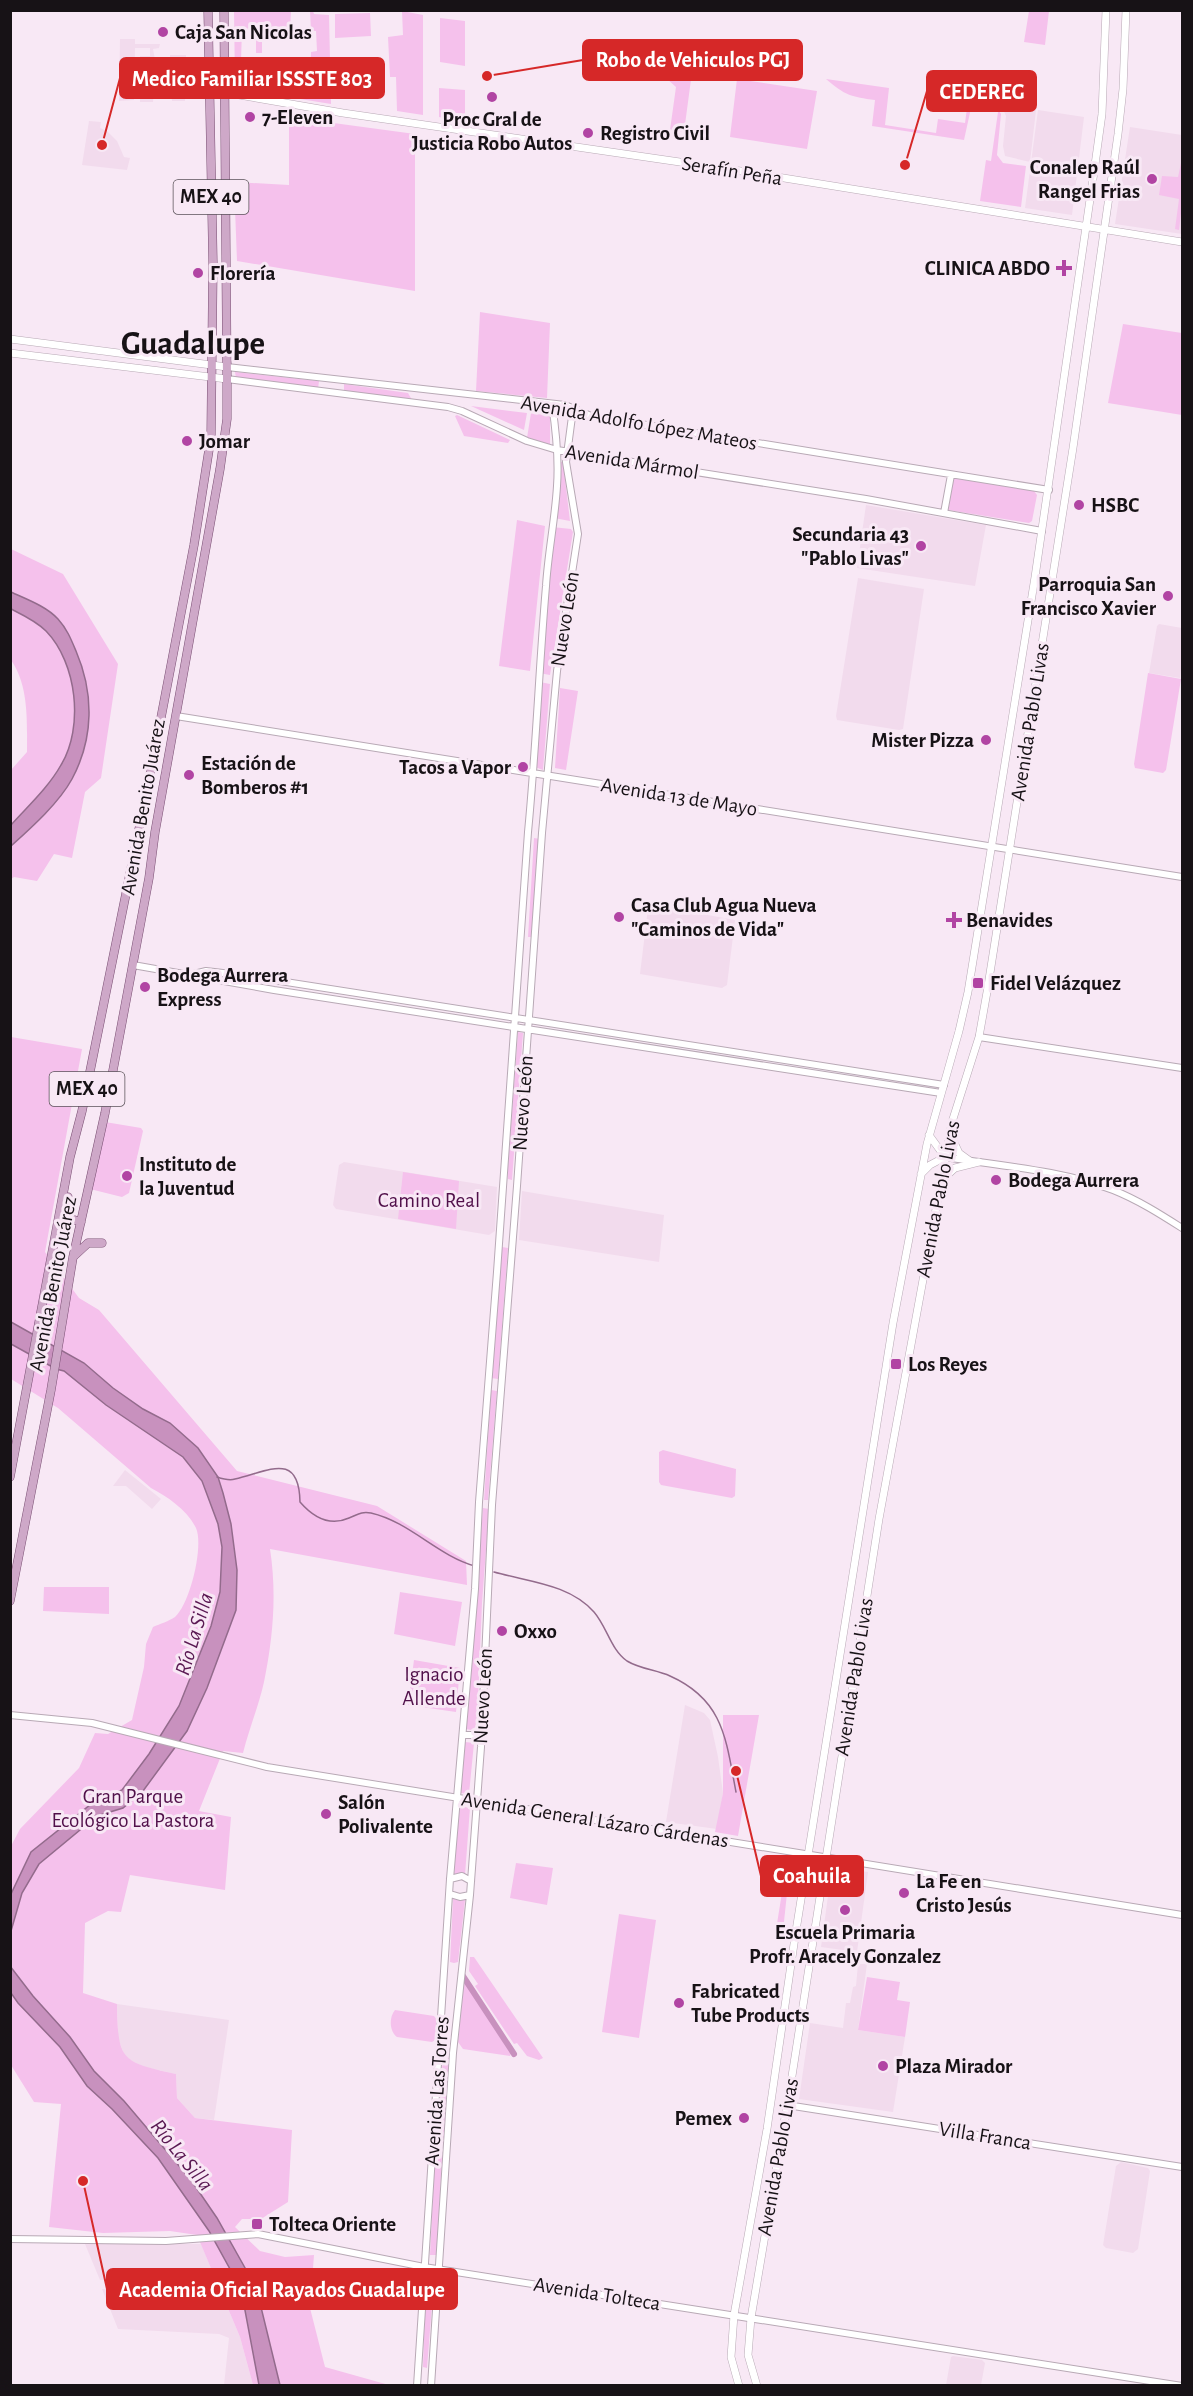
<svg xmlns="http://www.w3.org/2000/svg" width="1193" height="2396" font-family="'Alegreya Sans',sans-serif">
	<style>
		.built { fill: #f2dbed }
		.green { fill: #f5c1ec }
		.water { fill: #c891be; stroke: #936b8c; stroke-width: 1.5 }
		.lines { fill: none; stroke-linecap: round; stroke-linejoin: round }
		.stream { stroke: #936b8c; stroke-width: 1.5 }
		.canal { stroke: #c891be; stroke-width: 6 }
		.tertiary-casing { stroke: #b8a9b5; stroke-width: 8 }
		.secondary-casing { stroke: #b8a9b5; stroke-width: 8 }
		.primary-casing { stroke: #794e72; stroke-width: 9 }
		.tertiary { stroke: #fff; stroke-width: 6 }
		.secondary { stroke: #fff; stroke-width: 7 }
		.primary { stroke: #cea8c8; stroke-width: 8 }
		.poi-dot { fill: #b144a3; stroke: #f8e8f5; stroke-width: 2 }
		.labels { text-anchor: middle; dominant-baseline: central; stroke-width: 6; stroke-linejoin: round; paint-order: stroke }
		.shield { fill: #f8e8f5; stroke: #5a5259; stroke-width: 1.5 }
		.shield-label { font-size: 20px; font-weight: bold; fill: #171216 }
		.poi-label { font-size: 21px; font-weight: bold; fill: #171216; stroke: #f8e8f5; text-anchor: start }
		.street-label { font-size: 21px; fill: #171216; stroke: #f8e8f5 }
		.park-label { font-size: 21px; fill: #51104a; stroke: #f8e8f5 }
		.water-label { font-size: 22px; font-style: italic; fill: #591852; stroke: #f8e8f5 }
		.town-label { font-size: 33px; font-weight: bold; fill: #171216; stroke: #f8e8f5 }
		.leader { fill: none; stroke: #d62828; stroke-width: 2 }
		.callout-dot { fill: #d62828; stroke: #f8e8f5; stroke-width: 2 }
		.callout { fill: #d62828; stroke: #d62828; stroke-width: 2 }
		.callout-label { font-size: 22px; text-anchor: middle; font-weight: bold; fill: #fff }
	</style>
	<rect width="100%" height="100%" fill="#f8e8f5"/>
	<path class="built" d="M120,39H135V44H160L159,48L153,49L156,65L170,64V55H186L185,101H172L171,87H154L153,102H140V56H150V48H135L134,100L119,101Z
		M1001,105L1036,110L1030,162L1005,156L1003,146L1006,116Z
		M1038,110L1084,117L1072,215L1025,208Z
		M89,121L101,122L100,128L107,131L117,141L124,157L130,158L127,170L82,165Z
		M1130,127L1182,135V234L1115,224Z
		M866,505L986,525L975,586L857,568Z
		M858,578L924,589L903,729L899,730L837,720L836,716Z
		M1159,624L1182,628V659L1180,678L1149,673L1157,626Z
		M653,905L735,920L727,985L722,988L640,974L648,908Z
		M344,1162L497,1187L495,1231L489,1235L336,1209L333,1205L339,1165Z
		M522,1191L664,1215L659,1262L519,1240Z
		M125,1470L161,1499L152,1509L126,1486H113Z
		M685,1705L704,1713L710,1720L718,1757L723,1793L717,1829L666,1822Z
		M832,1867L868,1872L857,1952L821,1947Z
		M858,1964H867L858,2030L905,2037L893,2112L799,2099L810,2023L843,2028L846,2003H850L853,1987L856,1986Z
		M117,2004L229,2020L214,2120L195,2118L177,2098L176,2074L144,2067L130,2060L124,2054L118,2038Z
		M1121,2162L1148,2168L1150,2171L1138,2249L1133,2253L1106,2248L1103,2245L1116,2166Z
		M85,2244H201L240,2337L253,2385H224L229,2338L219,2334L118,2329L102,2289H133L134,2281L100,2280Z
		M953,2356L982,2360L985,2363L981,2385H946L951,2357Z"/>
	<path class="green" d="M234,11H291L290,31H262V53H256V28L242,29L241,61L249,62L247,84L261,86L263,59H274L273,85H281V96L239,89L235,84Z
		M310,11H313L314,14L329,15L331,104L294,98L295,83L301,84L302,79H310L311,52L317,51L316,31H311Z
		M402,11L423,15V115L397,111L396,77H390L388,37L403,35Z
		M1029,11H1049L1045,45L1024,42Z
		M370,13L371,36L335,38V14Z
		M440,18L465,21V66L440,62Z
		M668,54L694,57L684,132L670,130L676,87L666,78Z
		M737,79L817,91L807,149L730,137Z
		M826,79L889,88L885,125L936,133L938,119L965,123L968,101L997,107L1001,114L997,155L1003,163L1026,166L1021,207L980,201L986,160L991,161L998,112L971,108L964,140L872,126L875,100C852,97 844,95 826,79Z
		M439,88L465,90V122L439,117Z
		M289,117L415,134V291L237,261L234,182L289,185Z
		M1181,163L1182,205L1179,230L1175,229L1179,199L1159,195L1162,176L1178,177Z
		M480,312L550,323L547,398L476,391Z
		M1123,324L1182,333V415L1108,403Z
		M235,372L319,381L318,389L236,378Z
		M344,384L408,393L412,400L344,392Z
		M471,406L527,413L524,430Z
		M531,413L550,416V444L547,446L527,438Z
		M457,415L510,440L508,443L464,436L455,416Z
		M559,462H563L570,521L554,518Z
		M954,478L1034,491L1037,495L1032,521L1029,523L948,510L946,506L951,480Z
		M517,520L545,526L530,671L499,666Z
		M552,527L571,529L573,532L550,675L539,673Z
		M11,549L63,574L118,664L101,778L85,792L72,858L54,854L37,881L14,877L11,879V770L27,752C27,721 29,686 11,660Z
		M1148,673L1181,679L1166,770L1163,773L1135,768L1134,764Z
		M540,682L550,684L543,770L535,767Z
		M560,688L578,691L566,770L555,768Z
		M534,838L540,839L532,937H528Z
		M518,1032L523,1033L512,1180L508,1179V1166Z
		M11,1037L82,1049L45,1252L79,1298L99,1310L237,1471L377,1506L466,1561L467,1585L270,1549C277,1594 273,1638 264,1682C259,1705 249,1729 243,1753L223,1751L199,1811L231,1817L225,1890L130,1875L121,1912L108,1911L85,1923L83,1993L117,2004C118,2061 121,2062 176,2074L177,2098L195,2118L292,2130L288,2202L261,2219H242L235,2227L260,2251L285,2257L314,2255L310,2308L325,2367L389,2385H253L240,2337L197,2235L170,2231L103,2233L49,2227L61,2104L34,2102L11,2065V1846L20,1829L79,1768L95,1733L108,1734L132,1720L144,1667L146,1644L153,1627C160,1624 169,1621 175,1617C190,1604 204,1546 196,1528C187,1510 168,1497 151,1488L58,1408L11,1379Z
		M105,1122L141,1128L143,1131L129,1193L122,1197L90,1189Z
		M403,1172L459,1181L456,1229L398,1219Z
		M502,1247L508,1248L498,1379L491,1378Z
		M491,1390L497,1391L488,1500H484Z
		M663,1450L736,1469L735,1496L732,1498L661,1485L659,1482V1452Z
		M483,1508L489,1509L482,1603L477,1726L471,1730L466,1729Z
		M44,1587H109V1614L43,1611Z
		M400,1592L462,1602L455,1646L394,1634Z
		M414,1660L460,1668L456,1712L408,1705Z
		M723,1715H759L738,1836L715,1832L723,1793Z
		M465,1742L474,1743L469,1794L460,1793Z
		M459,1806L470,1808L465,1875L454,1874Z
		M787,1861L790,1865L783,1931L776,1930Z
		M516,1863L553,1868L547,1905L510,1898Z
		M453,1899L465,1900L458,1962L454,1963L450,1962Z
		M619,1914L656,1920L639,2038L602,2032Z
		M470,1957H474L543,2058L539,2060L527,2056L517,2043L514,2044L475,1986L478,1984L469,1971Z
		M867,1977L900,1982L897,2000L910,2002L905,2037L858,2030Z
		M464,1980L512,2051L510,2056L463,2049L458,2042Z
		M395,2010L434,2016L437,2020L435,2040L432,2042L397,2037C389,2031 389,2017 395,2010Z
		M443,2057L449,2058L443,2143H437Z
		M435,2154L442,2156L437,2255H430Z
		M430,2276L434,2280L427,2368L423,2367L426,2279Z"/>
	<path class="water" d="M11,592C26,599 46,606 58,619C67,629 71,639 76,651C94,693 94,738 72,779C59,803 31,828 11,846V825C28,806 48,788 61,765C84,727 77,663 46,631C36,621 23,615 11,609Z
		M11,1322L84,1363L113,1388L143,1409L170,1423L198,1448L218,1477L223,1493L231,1524L237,1570L236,1610L207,1688L187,1731L143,1791L123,1808L97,1816L39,1864L22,1893L11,1931V1894L31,1852L95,1801L122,1790L149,1754L179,1706L211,1626L220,1592L222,1547L218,1524L202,1481L183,1457L106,1405L64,1371L56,1369L11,1344Z
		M10,1966L33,1996L70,2037L94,2071L124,2101L191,2180L217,2218L249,2275L259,2299L280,2385H259L241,2289L209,2231L158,2158L112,2109L87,2086L60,2047L18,2003L11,1993Z"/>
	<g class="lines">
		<path class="stream" d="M217,1477C223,1479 229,1481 235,1479C267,1472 299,1450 300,1502C313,1517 329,1527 349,1518C357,1515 361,1511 371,1513C410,1522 438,1556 475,1566
			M494,1572C529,1582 569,1584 594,1612C607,1627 611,1650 627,1661C640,1669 657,1670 670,1676C724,1700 726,1740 736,1792"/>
		<path class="canal" d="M461,1973L514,2054"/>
		<g class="tertiary-casing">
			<path id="tertiary" d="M227,367L565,405L591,416L1049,490
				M227,379L448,407L462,411L527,441L557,450L866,499L1042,531
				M944,513L951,475
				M176,716L1182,877
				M133,965L274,990L941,1093
				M194,974L206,971L248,976L944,1085
				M979,1037L1182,1068
				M945,1157C1001,1166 1060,1170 1113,1190C1138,1200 1160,1214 1182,1228
				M10,1715L92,1723L267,1767L1182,1915
				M464,1735H481
				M450,1879L462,1876L471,1881
				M450,1894L460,1897L470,1895
				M787,2105L1182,2167
				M10,2239L166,2241L258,2234L424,2267L1182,2386
				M417,2386L450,1879L475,1589L479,1502L497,1272L528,832C536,750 539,668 546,586C548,553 555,520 557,486C559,459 556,431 552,404
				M431,2386L453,2053L470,1895L481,1747L492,1505L517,1186L542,833L557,671L578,534L566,462L573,409"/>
		</g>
		<g class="secondary-casing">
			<path id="secondary" d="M210,90L343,113L728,169L1182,242
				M10,339L227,367
				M10,353L227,379
				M951,1136L959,1153L970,1161
				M921,1174L930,1165L945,1157L929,1135
				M942,1180L955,1168L979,1162
				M739,2386L731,2357L734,2315L767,2129L795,1937L893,1323L927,1144L959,1031L968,992L1035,577L1094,172L1102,114L1106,10
				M757,2386L748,2355L751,2318L792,2076L879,1519L952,1122L979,1037L987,992L1073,448L1118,134L1123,89L1126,10"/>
		</g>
		<g class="primary-casing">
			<path id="primary" d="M68,1197V1218L81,1222
				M74,1256L88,1243H102
				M10,1477L70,1157L82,1111L151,770L194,545L211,437L213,263L208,10
				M10,1601L51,1390L73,1257L105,1113L149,878L155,832L220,469L227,419V379L224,10"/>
		</g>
		<use href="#tertiary" class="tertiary"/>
		<use href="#secondary" class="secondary"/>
		<use href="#primary" class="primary"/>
	</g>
	<g class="poi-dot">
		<circle cx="163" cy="32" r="6"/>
		<circle cx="492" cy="97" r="6"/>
		<circle cx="250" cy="117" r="6"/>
		<circle cx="588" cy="133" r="6"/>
		<circle cx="1152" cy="179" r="6"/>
		<path d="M1061 259h6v6h6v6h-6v6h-6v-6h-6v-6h6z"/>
		<circle cx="198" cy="273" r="6"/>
		<circle cx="187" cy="441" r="6"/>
		<circle cx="1079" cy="505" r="6"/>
		<circle cx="921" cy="546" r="6"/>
		<circle cx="1168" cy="596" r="6"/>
		<circle cx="986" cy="740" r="6"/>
		<circle cx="523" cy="767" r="6"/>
		<circle cx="189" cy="775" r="6"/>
		<circle cx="619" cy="917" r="6"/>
		<path d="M951 911h6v6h6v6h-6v6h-6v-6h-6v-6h6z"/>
		<rect x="972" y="977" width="12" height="12" rx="3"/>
		<circle cx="145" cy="987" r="6"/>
		<circle cx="127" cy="1176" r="6"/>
		<circle cx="996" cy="1180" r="6"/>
		<rect x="890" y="1358" width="12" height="12" rx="3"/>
		<circle cx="502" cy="1631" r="6"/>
		<circle cx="326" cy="1814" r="6"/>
		<circle cx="904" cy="1893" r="6"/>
		<circle cx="845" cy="1910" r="6"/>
		<circle cx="679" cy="2003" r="6"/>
		<circle cx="883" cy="2066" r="6"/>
		<circle cx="744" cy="2118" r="6"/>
		<rect x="251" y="2218" width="12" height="12" rx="3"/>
	</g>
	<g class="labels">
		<g class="shield">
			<rect x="173.5" y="180" width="75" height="34" rx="4.5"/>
			<rect x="49.5" y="1072" width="75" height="34" rx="4.5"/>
		</g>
		<g class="shield-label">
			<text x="211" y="197">MEX 40</text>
			<text x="87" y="1089">MEX 40</text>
		</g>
		<g class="poi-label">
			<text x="175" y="32">Caja San Nicolas</text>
			<text x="262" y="117">7-Eleven</text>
			<text x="492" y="119" text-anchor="middle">Proc Gral de<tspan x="492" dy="24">Justicia Robo Autos</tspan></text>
			<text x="600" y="133">Registro Civil</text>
			<text x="1140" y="167" text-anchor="end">Conalep Raúl<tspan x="1140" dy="24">Rangel Frias</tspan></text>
			<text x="1050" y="268" text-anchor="end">CLINICA ABDO</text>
			<text x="210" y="273">Florería</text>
			<text x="199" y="441">Jomar</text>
			<text x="1091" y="505">HSBC</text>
			<text x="909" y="534" text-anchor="end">Secundaria 43<tspan x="909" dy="24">"Pablo Livas"</tspan></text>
			<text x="1156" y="584" text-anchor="end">Parroquia San<tspan x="1156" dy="24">Francisco Xavier</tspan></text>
			<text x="974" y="740" text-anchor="end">Mister Pizza</text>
			<text x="201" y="763">Estación de<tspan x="201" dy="24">Bomberos #1</tspan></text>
			<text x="511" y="767" text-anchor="end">Tacos a Vapor</text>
			<text x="631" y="905">Casa Club Agua Nueva<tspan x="631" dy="24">"Caminos de Vida"</tspan></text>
			<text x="966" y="920">Benavides</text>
			<text x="157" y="975">Bodega Aurrera<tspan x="157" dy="24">Express</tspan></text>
			<text x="990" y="983">Fidel Velázquez</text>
			<text x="139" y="1164">Instituto de<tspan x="139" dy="24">la Juventud</tspan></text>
			<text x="1008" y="1180">Bodega Aurrera</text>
			<text x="908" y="1364">Los Reyes</text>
			<text x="514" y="1631">Oxxo</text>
			<text x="338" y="1802">Salón<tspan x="338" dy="24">Polivalente</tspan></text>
			<text x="916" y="1881">La Fe en<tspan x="916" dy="24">Cristo Jesús</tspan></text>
			<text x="845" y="1932" text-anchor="middle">Escuela Primaria<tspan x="845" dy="24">Profr. Aracely Gonzalez</tspan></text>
			<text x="691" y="1991">Fabricated<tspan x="691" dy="24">Tube Products</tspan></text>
			<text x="895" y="2066">Plaza Mirador</text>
			<text x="732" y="2118" text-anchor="end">Pemex</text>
			<text x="269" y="2224">Tolteca Oriente</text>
		</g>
		<g class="street-label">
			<text transform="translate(732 171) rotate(9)">Serafín Peña</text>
			<text transform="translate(639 423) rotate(10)">Avenida Adolfo López Mateos</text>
			<text transform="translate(632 462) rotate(9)">Avenida Mármol</text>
			<text transform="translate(565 619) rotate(-81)">Nuevo León</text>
			<text transform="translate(1030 722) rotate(-81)">Avenida Pablo Livas</text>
			<text transform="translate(679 797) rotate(9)">Avenida 13 de Mayo</text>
			<text transform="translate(143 807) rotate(-80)">Avenida Benito Juárez</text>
			<text transform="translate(523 1103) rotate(-86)">Nuevo León</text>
			<text transform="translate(938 1199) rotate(-79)">Avenida Pablo Livas</text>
			<text transform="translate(53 1284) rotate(-79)">Avenida Benito Juárez</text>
			<text transform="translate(854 1677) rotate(-81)">Avenida Pablo Livas</text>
			<text transform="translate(483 1696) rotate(-87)">Nuevo León</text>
			<text transform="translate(595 1820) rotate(9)">Avenida General Lázaro Cárdenas</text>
			<text transform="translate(437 2091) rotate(-86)">Avenida Las Torres</text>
			<text transform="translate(985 2136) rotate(9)">Villa Franca</text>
			<text transform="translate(778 2157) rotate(-80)">Avenida Pablo Livas</text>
			<text transform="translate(597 2294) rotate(9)">Avenida Tolteca</text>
		</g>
		<g class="park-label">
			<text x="429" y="1200">Camino Real</text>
			<text x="434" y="1674">Ignacio<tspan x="434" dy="24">Allende</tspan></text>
			<text x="133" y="1796">Gran Parque<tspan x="133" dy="24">Ecológico La Pastora</tspan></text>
		</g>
		<g class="water-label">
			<text transform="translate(194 1634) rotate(-73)">Río La Silla</text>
			<text transform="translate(182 2155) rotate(51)">Río La Silla</text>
		</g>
		<g class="town-label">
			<text x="193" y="344">Guadalupe</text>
		</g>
	</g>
	<path class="leader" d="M487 76L583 60M102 145L120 78M905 165L927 91M736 1771L761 1876M83 2181L107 2289"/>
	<g class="callout-dot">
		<circle cx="487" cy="76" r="6"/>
		<circle cx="102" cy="145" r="6"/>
		<circle cx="905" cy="165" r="6"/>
		<circle cx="736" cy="1771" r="6"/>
		<circle cx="83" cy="2181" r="6"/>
	</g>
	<g class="callout">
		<rect x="583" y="40" width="219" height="40" rx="6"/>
		<rect x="120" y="58" width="264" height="40" rx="6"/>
		<rect x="927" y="71" width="109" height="40" rx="6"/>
		<rect x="761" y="1856" width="102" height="40" rx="6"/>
		<rect x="107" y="2269" width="350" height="40" rx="6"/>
	</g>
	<g class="callout-label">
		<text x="693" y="67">Robo de Vehiculos PGJ</text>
		<text x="252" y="86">Medico Familiar ISSSTE 803</text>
		<text x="982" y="99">CEDEREG</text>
		<text x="812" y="1883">Coahuila</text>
		<text x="282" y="2297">Academia Oficial Rayados Guadalupe</text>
	</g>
	<rect width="1193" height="2396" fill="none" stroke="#171216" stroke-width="24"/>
</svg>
